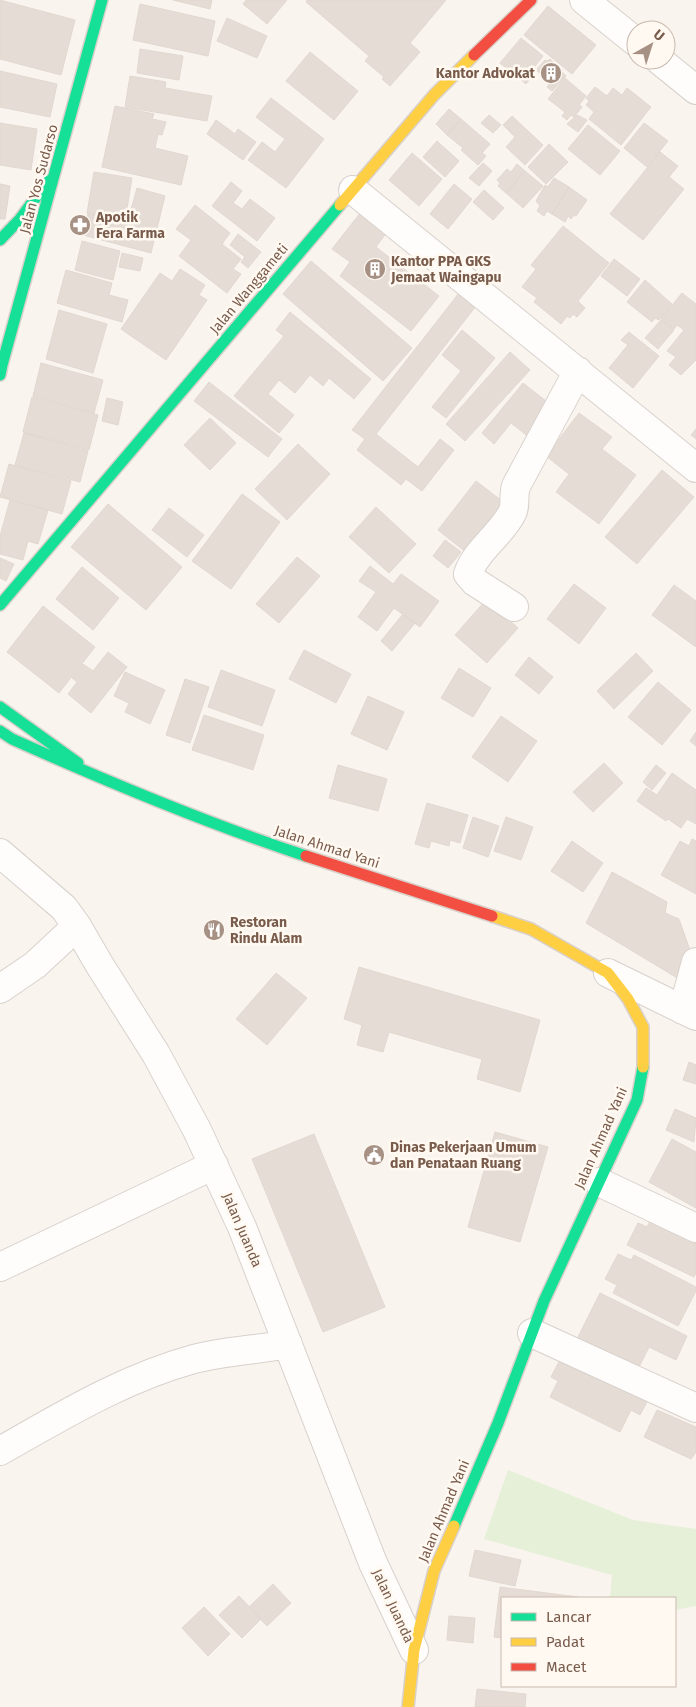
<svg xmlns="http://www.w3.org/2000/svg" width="696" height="1707" font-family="'Fira Sans',sans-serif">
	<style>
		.green { fill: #e6f0d9 }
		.building { fill: #e5ddd5; stroke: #e2d7d0 }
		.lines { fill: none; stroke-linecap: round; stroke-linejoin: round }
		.street-casing { stroke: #d8d1cc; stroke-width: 30 }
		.fast-casing { stroke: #d9d0ca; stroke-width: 14 }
		.slow-casing { stroke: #d9d0ca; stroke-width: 14 }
		.jam-casing { stroke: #d9d0ca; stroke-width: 14 }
		.street { stroke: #fefdfc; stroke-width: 28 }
		.fast { stroke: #16e098; stroke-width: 11 }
		.slow { stroke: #ffcf43; stroke-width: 11 }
		.jam { stroke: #f24e42; stroke-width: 11 }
		.labels { text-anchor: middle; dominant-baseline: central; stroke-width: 5; stroke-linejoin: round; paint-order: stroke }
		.poi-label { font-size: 14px; font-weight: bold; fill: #795b4b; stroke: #fff9f1; text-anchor: start }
		.street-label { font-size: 14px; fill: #795b4b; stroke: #fff9f1 }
	</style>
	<rect width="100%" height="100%" fill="#f9f4ee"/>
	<path class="green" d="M508,1470L633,1520L696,1529V1606L675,1610V1598H610L612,1575L484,1539Z"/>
	<path class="building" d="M0,0L75,20L61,75L0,59Z
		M173,0H212L210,9Z
		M246,0H287L267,24L243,4Z
		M307,0H446L410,43L420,52L390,86L382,79L384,77L365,61L369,56L306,2Z
		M140,4L215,21L208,56L133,40Z
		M548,6L596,45L572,74L524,35Z
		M227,18L267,36L257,58L217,41Z
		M521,38L543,56L532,70L535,73L526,84L500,63Z
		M140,49L183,56L179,80L137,73Z
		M310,52L358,91L334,120L286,81Z
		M550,59L566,76L552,91L547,87L551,82L536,70L545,60L547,61Z
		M0,71L57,84L50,117L0,107Z
		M130,76L166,82L165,88L212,96L207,121L125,107Z
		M565,78L586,96L579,105L582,107L574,117L571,115L567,120L562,116L565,112L548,99Z
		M595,87L607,96L613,88L622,95L627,88L651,107L621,145L589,119L594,112L586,105L589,101L586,98Z
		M271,98L324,139L286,188L248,160L262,142L275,152L285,139L256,117Z
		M115,106L154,114L152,119L166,122L162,135L158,134L155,148L188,156L181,185L102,167Z
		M449,109L461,119L447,135L436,124Z
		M489,115L501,125L493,133L481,123Z
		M577,115L587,120L578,132L567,124Z
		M512,116L543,145L525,165L506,147L515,137L503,125Z
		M461,119L490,144L482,153L486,156L478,165L461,150L463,148L447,135Z
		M216,120L235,134L238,129L256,142L243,160L207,134Z
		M0,123L37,129L31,170L0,165Z
		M644,123L668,141L647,167L624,148Z
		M588,125L620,151L600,175L568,149Z
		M437,141L459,161L445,177L423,157Z
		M549,144L568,162L546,184L528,167Z
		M660,152L678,166L669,177L684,189L643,240L610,214Z
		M412,153L442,179L419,206L389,180Z
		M483,163L492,171L479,186L469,178Z
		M517,164L525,171L506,193L498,186L500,183L497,180L507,169L511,172Z
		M525,171L543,186L523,208L506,193Z
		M94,172L132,178L125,221L87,213Z
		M554,178L569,187L552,214L547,211L544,216L537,211L540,206L536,201L545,185L548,187Z
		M231,182L242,191L233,203L242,209L250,199L275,218L257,241L212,206Z
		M0,184L10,186L5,219H0Z
		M454,184L472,199L448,229L430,214Z
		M569,187L587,200L576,216L574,215L571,219L568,216L565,222L552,214Z
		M137,188L165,196L151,253L83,235L88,214L127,224Z
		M484,190L504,208L493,220L473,202Z
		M195,205L230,233L222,244L241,259L233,269L241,274L227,293L179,256L191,240L176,229Z
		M361,212L387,232L376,247L439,296L411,331L340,276L350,262L332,249Z
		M563,226L609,263L578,301L585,308L577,317L573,314L570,318L567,316L561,324L534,302L537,298L522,287L536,269L531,265Z
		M238,234L261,252L248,268L241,262L245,257L230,245Z
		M82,241L120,251L113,280L75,270Z
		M122,253L143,258L140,271L119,267Z
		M614,259L640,279L627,296L601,276Z
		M311,261L412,348L383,381L283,294Z
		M180,269L205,285L199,295L207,300L166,360L121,329L160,273L172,281Z
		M66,270L112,283L109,295L128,300L122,322L57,303Z
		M645,280L672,304L659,320L655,318L652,322L627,302Z
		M459,293L476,306L376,434L418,467L440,439L454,450L422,491L406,479L401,485L357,450L365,439L352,430Z
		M682,293L696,304V360L681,375L669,365L676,357L667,351L684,330L677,325L674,329L661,319Z
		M59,310L107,324L93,373L46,359Z
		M290,312L371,379L354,399L329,378L323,386L310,375L295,393L279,380L268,394L294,415L279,433L234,396L284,336L276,330Z
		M661,320L674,330L658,349L645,338Z
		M462,330L495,358L446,418L432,407L461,371L442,355Z
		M629,332L659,356L633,388L609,368L628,345L621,340Z
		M510,352L530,370L465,441L446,424Z
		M41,363L103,380L94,413L33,396Z
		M209,382L282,439L268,457L194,401Z
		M523,383L555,408L530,438L511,423L494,444L482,433Z
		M32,397L98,415L89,450L23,432Z
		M107,398L123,402L118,425L102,421Z
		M579,413L612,437L602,449L636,475L599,524L556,492L569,474L546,456Z
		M210,418L236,443L210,470L184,445Z
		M696,429V439L691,435Z
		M24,433L88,451L80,482L15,465Z
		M298,444L330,474L287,520L255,489Z
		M9,464L71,481L62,514L0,497Z
		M662,470L694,497L637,564L605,537Z
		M476,481L511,508L472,557L438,530Z
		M242,494L280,522L231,589L192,561Z
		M10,500L48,510L38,544L28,541L23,560L0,554V536Z
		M108,504L182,567L146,610L71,547Z
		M376,507L416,544L389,573L349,537Z
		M169,508L204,535L187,557L152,530Z
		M445,540L461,552L448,568L433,556Z
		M297,557L320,576L279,623L256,604Z
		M0,558L14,564L6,581L0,578Z
		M370,566L393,584L401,574L439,601L420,627L394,608L377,631L358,617L376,592L359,581Z
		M82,567L119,598L93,630L56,599Z
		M574,584L606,608L579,644L547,619Z
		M674,585L696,601V647L652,615Z
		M486,600L518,628L487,663L455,635Z
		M43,606L95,647L59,693L7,652Z
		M403,614L415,623L392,651L381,641Z
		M304,650L351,674L336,703L289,679Z
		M108,652L127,667L91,713L68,694L77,682L72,678L83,664L93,671Z
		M636,653L653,671L614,709L597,691Z
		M529,657L553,677L539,694L515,675Z
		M459,668L491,688L473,717L441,698Z
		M221,670L275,690L262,726L208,707Z
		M125,672L165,690L150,724L125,712L129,703L114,696Z
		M185,679L209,687L190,743L166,735Z
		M658,682L691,710L662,745L628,717Z
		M368,696L404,712L387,750L351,734Z
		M204,715L264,735L253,770L192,750Z
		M501,716L537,741L508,782L472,757Z
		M696,732V746L690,741Z
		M604,763L623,783L593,812L573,792Z
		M338,765L387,779L378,811L329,798Z
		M656,765L666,773L652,790L643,782Z
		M672,773L696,790V824L687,819L681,828L668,819L666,821L637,801L646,788L657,795Z
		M427,803L468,815L460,843L450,840L449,846L431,841L429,848L415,844Z
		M473,817L499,826L488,857L463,848Z
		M506,817L533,827L521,860L494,851Z
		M692,839L696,841V894L661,875L680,841L689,846Z
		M572,841L603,863L583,892L551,871Z
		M612,872L667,902L665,913L679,919L692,956L684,982L586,923Z
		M359,967L540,1020L520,1092L477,1079L482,1059L389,1032L383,1052L357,1045L362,1025L344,1019Z
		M276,973L307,998L267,1045L236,1019Z
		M689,1062L696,1065V1084L683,1080Z
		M675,1109L696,1118L694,1142L666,1130Z
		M495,1132L548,1147L520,1242L468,1227Z
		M314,1134L385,1307L323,1332L252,1159Z
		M672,1139L696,1152V1208L649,1182Z
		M654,1213L696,1233V1273L694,1277L627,1245L638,1223L647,1227Z
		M618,1254L631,1260L634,1255L696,1287V1291L678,1326L613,1293L617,1285L605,1279Z
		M600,1293L687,1336L676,1360L649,1347L636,1373L575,1343Z
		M562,1356L648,1400L640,1415L631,1410L620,1432L550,1397L558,1381L551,1377Z
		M657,1410L696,1427V1452L691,1459L644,1437Z
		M475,1550L521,1560L515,1586L469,1576Z
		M273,1584L291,1603L267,1626L249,1607Z
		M500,1587L578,1597V1598H502V1638L494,1637Z
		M239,1596L261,1619L242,1638L219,1615Z
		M204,1607L230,1634L208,1656L182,1628Z
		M449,1616L475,1618L473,1643L447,1640Z
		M477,1689L526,1694L525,1707H475Z"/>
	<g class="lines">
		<g class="street-casing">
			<path id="street" d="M584,0L636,42
				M659,60L696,90
				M353,190L696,468
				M514,607L475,582L468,574C476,550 502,534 512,513C516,507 513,495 516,486L578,371
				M0,853L64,908L77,926L99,964L156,1054L197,1130L242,1227L373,1563L414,1650
				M608,973L696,1016
				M0,989L35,965L77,926
				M683,1010L696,962
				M599,1182L696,1228
				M0,1267L214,1165
				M532,1333L696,1408
				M0,1451C62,1416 124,1378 194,1359C224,1351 257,1350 288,1344"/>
		</g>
		<g class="fast-casing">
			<path id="fast" d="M0,240L20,219L48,181
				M0,361L2,365L0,375
				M2,365L102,0
				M0,605L340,205
				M0,707L78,763
				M0,731L12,739C108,782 206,823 306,856
				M454,1526L498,1423L544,1301L637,1100L643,1067"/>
		</g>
		<g class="slow-casing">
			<path id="slow" d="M340,205L434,95L474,55
				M492,916L531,929L608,973L628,999L643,1027V1067
				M408,1707L414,1650L434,1571L454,1526"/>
		</g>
		<g class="jam-casing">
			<path id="jam" d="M474,55L531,0
				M306,856L492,916"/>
		</g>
		<use href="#street" class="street"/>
		<use href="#fast" class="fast"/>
		<use href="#slow" class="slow"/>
		<use href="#jam" class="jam"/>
	</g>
	<defs>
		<g id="building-disc" transform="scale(1.125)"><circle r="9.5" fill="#a69184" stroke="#fff9f1"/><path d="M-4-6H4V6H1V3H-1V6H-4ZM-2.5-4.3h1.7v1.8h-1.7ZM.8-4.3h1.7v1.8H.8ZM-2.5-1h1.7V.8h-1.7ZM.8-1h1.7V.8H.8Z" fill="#fff"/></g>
		<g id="pharmacy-disc" transform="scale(1.125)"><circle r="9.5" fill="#a69184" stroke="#fff9f1"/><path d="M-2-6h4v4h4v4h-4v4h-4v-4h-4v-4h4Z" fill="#fff"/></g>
		<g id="restaurant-disc" transform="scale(1.125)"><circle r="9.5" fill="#a69184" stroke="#fff9f1"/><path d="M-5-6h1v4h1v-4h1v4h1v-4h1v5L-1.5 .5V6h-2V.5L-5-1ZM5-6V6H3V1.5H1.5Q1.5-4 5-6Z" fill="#fff"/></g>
		<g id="civic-disc" transform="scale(1.125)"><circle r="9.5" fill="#a69184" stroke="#fff9f1"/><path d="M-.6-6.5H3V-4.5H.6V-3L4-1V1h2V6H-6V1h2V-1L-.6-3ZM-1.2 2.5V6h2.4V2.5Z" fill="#fff"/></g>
	</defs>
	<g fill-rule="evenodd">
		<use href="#building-disc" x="551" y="73"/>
		<use href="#pharmacy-disc" x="80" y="225"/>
		<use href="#building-disc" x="375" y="269"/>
		<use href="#restaurant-disc" x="214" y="930"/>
		<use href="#civic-disc" x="374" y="1155"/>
	</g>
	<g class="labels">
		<g class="poi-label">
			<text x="535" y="73" text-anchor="end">Kantor Advokat</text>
			<text x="96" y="217">Apotik<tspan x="96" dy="16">Fera Farma</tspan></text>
			<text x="391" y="261">Kantor PPA GKS<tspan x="391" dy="16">Jemaat Waingapu</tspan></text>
			<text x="230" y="922">Restoran<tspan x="230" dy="16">Rindu Alam</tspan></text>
			<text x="390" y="1147">Dinas Pekerjaan Umum<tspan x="390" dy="16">dan Penataan Ruang</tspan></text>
		</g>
		<g class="street-label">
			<text transform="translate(39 179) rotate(-75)">Jalan Yos Sudarso</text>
			<text transform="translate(249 289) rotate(-50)">Jalan Wanggameti</text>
			<text transform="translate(327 847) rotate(18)">Jalan Ahmad Yani</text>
			<text transform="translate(601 1138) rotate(-66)">Jalan Ahmad Yani</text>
			<text transform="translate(242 1230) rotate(67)">Jalan Juanda</text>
			<text transform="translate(444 1511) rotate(-67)">Jalan Ahmad Yani</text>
			<text transform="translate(393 1606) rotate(65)">Jalan Juanda</text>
		</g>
	</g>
	<rect x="501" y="1597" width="175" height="90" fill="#fff9f1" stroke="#c9baaf"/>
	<rect x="511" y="1613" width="25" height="8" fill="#16e098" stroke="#c9baaf"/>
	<text x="546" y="1622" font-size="15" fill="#795b4b">Lancar</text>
	<rect x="511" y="1638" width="25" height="8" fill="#ffcf43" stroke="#c9baaf"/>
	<text x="546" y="1647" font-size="15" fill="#795b4b">Padat</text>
	<rect x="511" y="1663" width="25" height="8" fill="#f24e42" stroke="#c9baaf"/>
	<text x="546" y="1672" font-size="15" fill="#795b4b">Macet</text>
	<g transform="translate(651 45) rotate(39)"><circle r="24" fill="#fff9f1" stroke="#c9baaf"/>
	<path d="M0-4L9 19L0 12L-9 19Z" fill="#a69184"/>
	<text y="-8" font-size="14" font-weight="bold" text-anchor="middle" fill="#795b4b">U</text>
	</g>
</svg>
